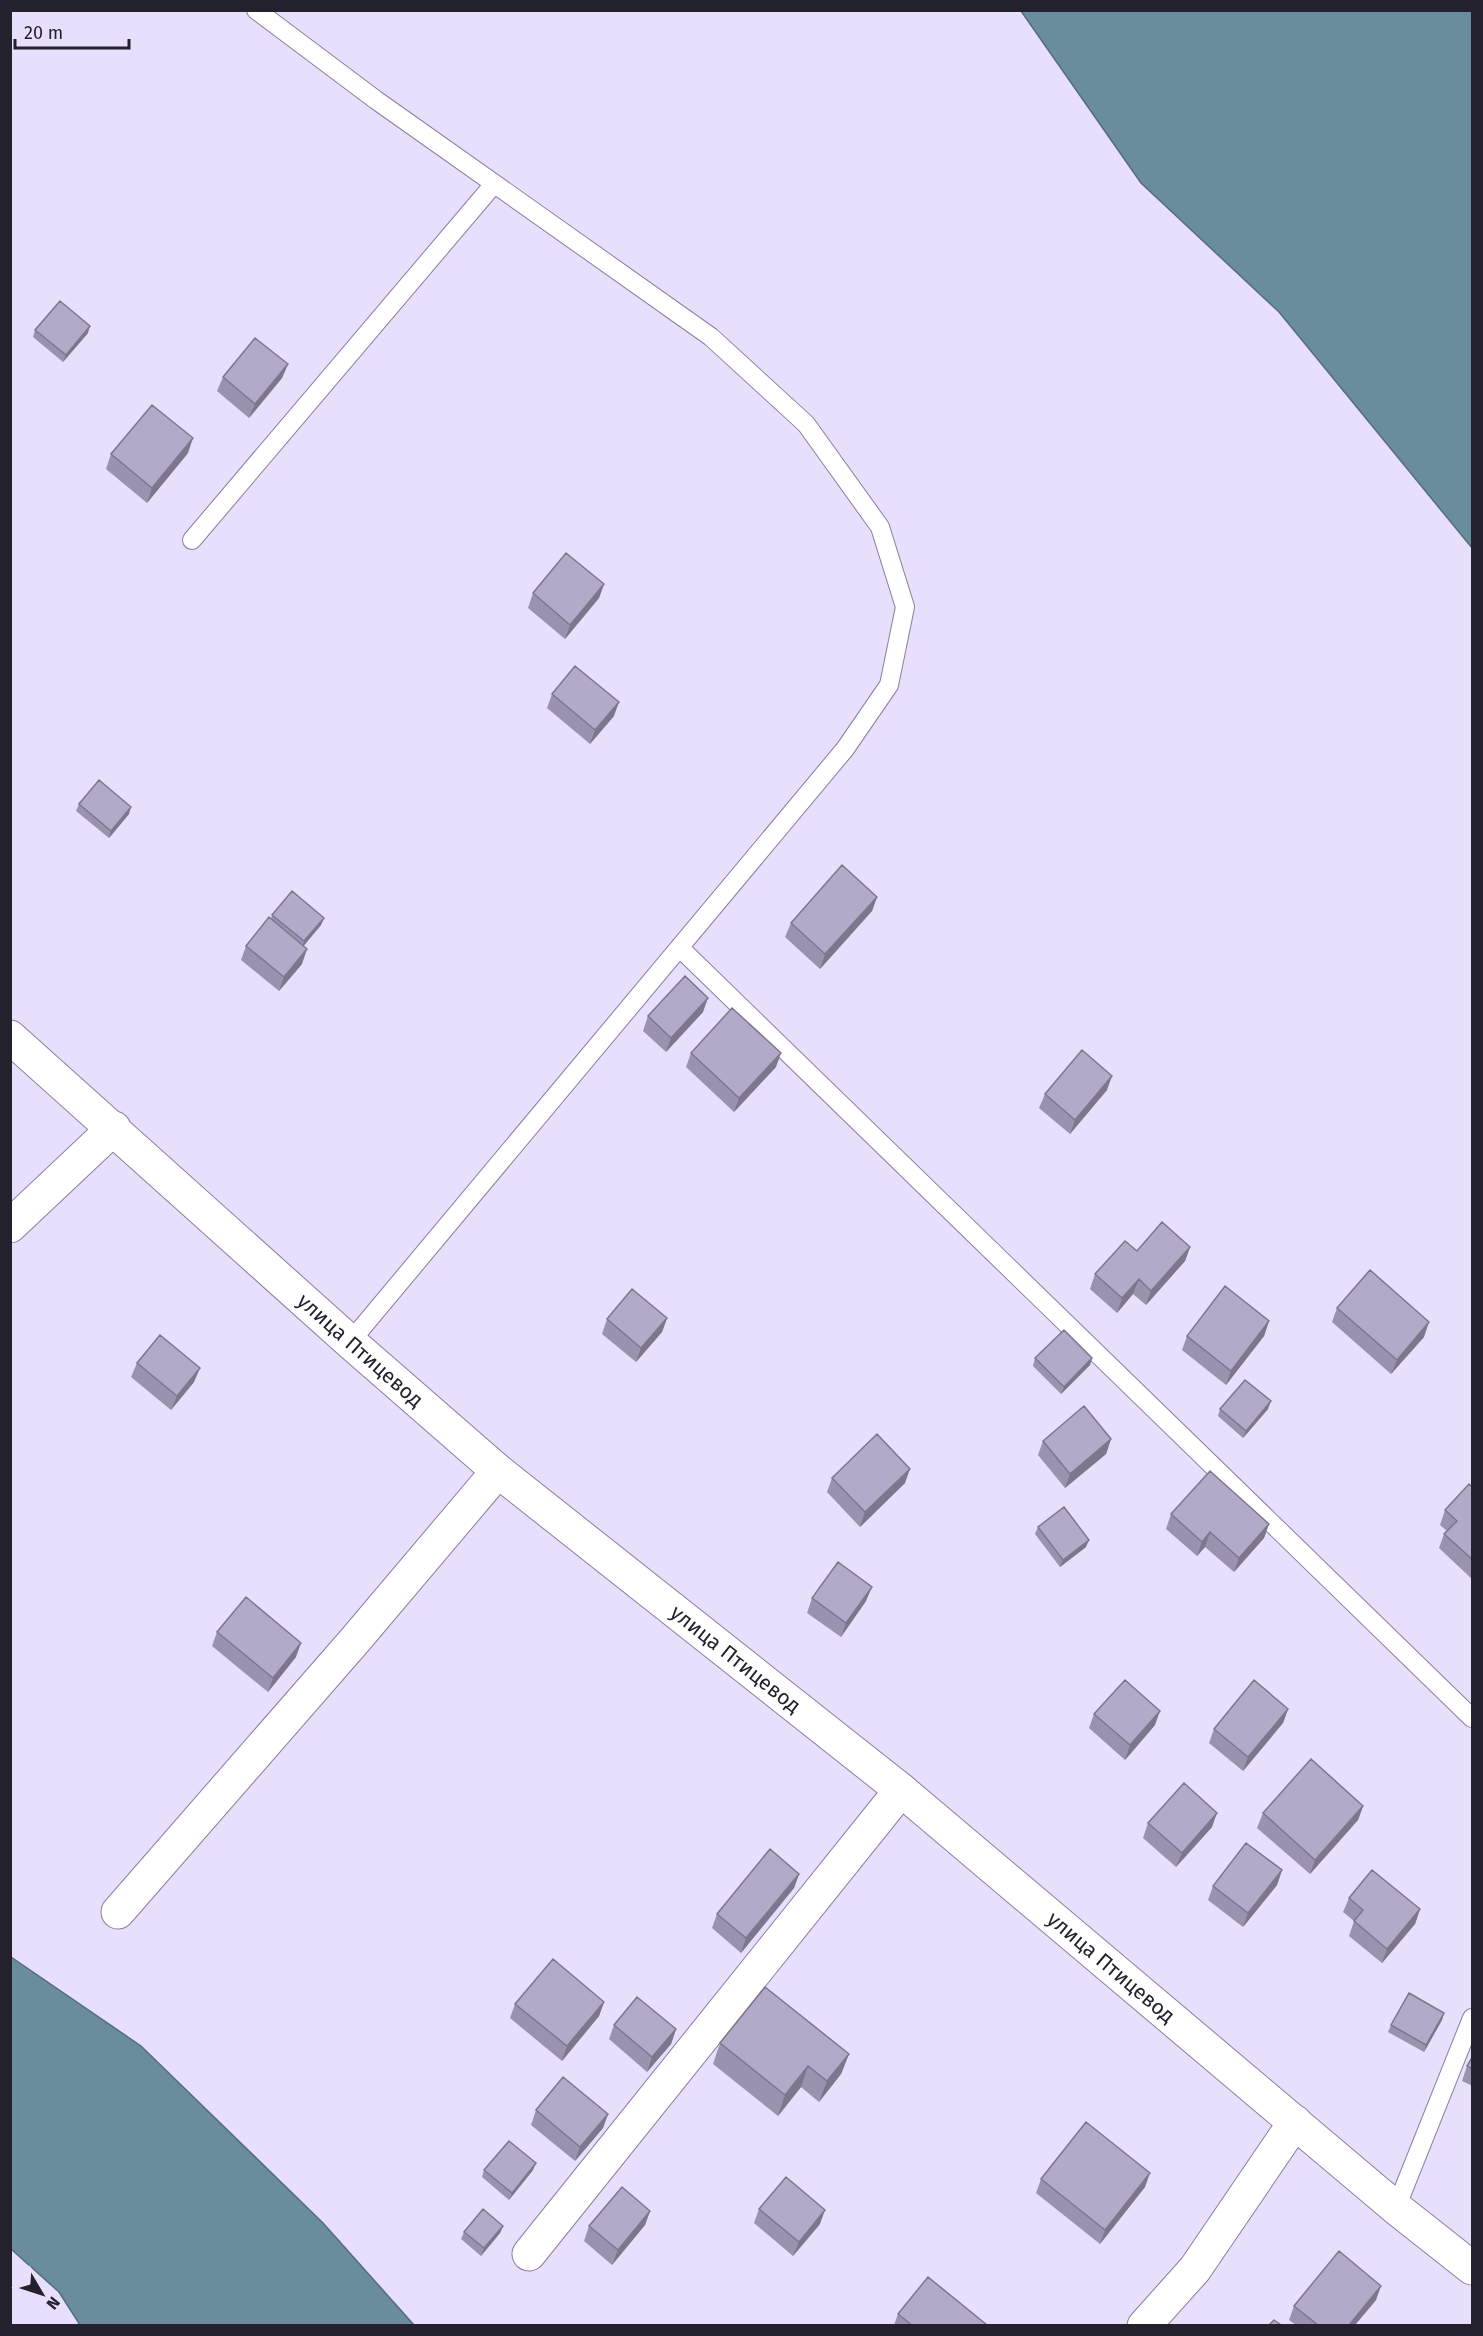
<svg xmlns="http://www.w3.org/2000/svg" width="1483" height="2336" font-family="'Fira Sans',sans-serif">
	<style>
		.water { fill: #6a8d9e; stroke: #556d7c; stroke-width: 1.5 }
		.lines { fill: none; stroke-linecap: round; stroke-linejoin: round }
		.lane-casing { stroke: #887f9f; stroke-width: 20 }
		.street-casing { stroke: #887f9f; stroke-width: 35 }
		.lane { stroke: #fff; stroke-width: 18 }
		.street { stroke: #fff; stroke-width: 33 }
		.wall { fill: #9a92ae }
		.shaded-wall { fill: #7d778d }
		.building { fill: #b3aaca; stroke: #7d778d; stroke-width: 1.5 }
		.labels { text-anchor: middle; dominant-baseline: central; stroke-width: 5; stroke-linejoin: round; paint-order: stroke }
		.street-label { font-size: 21px; fill: #24212e; stroke: #e7dffb }
	</style>
	<rect width="100%" height="100%" fill="#e7dffb"/>
	<path class="water" d="M1021,11H1472V548L1279,312L1141,183Z
		M11,1957L141,2046L323,2223L414,2325H80L59,2292L11,2249Z"/>
	<g class="lines">
		<g class="lane-casing">
			<path id="lane" d="M256,10L376,100L711,337L806,424L880,527L905,607L889,685L845,749L350,1342
				M192,540L494,184
				M680,948L1472,1718
				M1396,2208L1472,2018"/>
		</g>
		<g class="street-casing">
			<g id="street">
				<path id="s1" d="M10,1037L350,1342L498,1471L901,1790L1396,2208L1472,2268"/>
				<path d="M10,1226L114,1128"/>
				<path d="M118,1912L356,1639L498,1471"/>
				<path d="M529,2254L901,1790"/>
				<path d="M1144,2326L1195,2269L1295,2122"/>
			</g>
		</g>
		<use href="#lane" class="lane"/>
		<use href="#street" class="street"/>
	</g>
	<path class="wall" d="M35,330L88,333L63,362L33,337Z
		M288,364L282,378L249,418L217,391L223,377Z
		M188,453L147,503L106,469L111,454Z
		M604,584L599,598L565,639L528,608L533,593Z
		M552,694L614,716L590,744L547,708Z
		M79,804L129,814L109,838L76,811Z
		M877,897L872,911L820,969L785,937L791,923Z
		M272,915L324,918L321,925L303,946L302,964L279,991L241,960L246,946L271,919Z
		M703,1012L666,1052L643,1031L648,1016Z
		M691,1053L776,1067L734,1112L686,1067Z
		M1107,1090L1070,1134L1039,1108L1045,1094Z
		M1190,1247L1185,1261L1146,1305L1133,1294L1117,1313L1090,1289L1095,1274L1137,1251Z
		M1337,1308L1424,1337L1391,1374L1332,1322Z
		M667,1318L662,1332L636,1362L602,1334L607,1319Z
		M1269,1321L1264,1336L1226,1385L1182,1350L1187,1336Z
		M1035,1358H1092L1090,1365L1061,1394L1033,1366Z
		M137,1363L194,1382L171,1410L131,1377Z
		M1220,1409H1268L1243,1438L1218,1416Z
		M1111,1439L1106,1454L1065,1488L1038,1455L1043,1441Z
		M832,1478L905,1483L860,1527L827,1492Z
		M1473,1488V1580L1439,1548L1444,1534L1447,1531L1440,1525L1445,1510Z
		M1171,1514L1269,1524L1264,1538L1234,1572L1205,1547L1197,1556L1166,1529Z
		M1038,1527L1086,1547L1060,1567L1035,1534Z
		M812,1598L866,1601L841,1637L807,1613Z
		M217,1632L296,1657L268,1692L212,1646Z
		M1288,1709L1283,1723L1243,1771L1209,1743L1214,1729Z
		M1094,1714L1155,1725L1125,1760L1089,1728Z
		M1363,1806L1358,1820L1310,1874L1257,1828L1263,1813Z
		M1148,1823L1212,1827L1176,1867L1143,1838Z
		M1282,1870L1277,1885L1243,1927L1208,1900L1213,1886Z
		M799,1874L794,1888L741,1953L712,1928L717,1914Z
		M1349,1898L1420,1909L1415,1924L1382,1963L1349,1936L1354,1921L1343,1912Z
		M604,2002L599,2016L562,2061L510,2018L515,2004Z
		M1444,2013L1442,2020L1424,2052L1388,2032L1391,2025Z
		M614,2025L676,2029L671,2044L647,2072L609,2039Z
		M720,2043L849,2054L841,2074L819,2102L801,2087L778,2116L713,2064Z
		M1473,2056V2086L1462,2081L1467,2066Z
		M536,2110L608,2114L603,2128L575,2161L531,2125Z
		M484,2170H533L509,2200L482,2177Z
		M1041,2179L1145,2187L1100,2244L1036,2193Z
		M759,2209L820,2224L793,2256L754,2223Z
		M650,2211L645,2225L612,2265L584,2241L589,2226Z
		M503,2226L500,2233L481,2256L461,2239L464,2232Z
		M1376,2300L1355,2325H1296L1289,2320L1294,2306Z
		M898,2314L987,2325H894Z"/>
	<path class="shaded-wall" d="M90,326L88,333L63,362L66,355Z
		M288,364L282,378L249,418L255,404Z
		M193,438L188,453L147,503L152,488Z
		M604,584L599,598L565,639L570,625Z
		M619,702L614,716L590,744L595,730Z
		M131,807L129,814L109,838L111,831Z
		M877,897L872,911L820,969L825,954Z
		M324,918L321,925L302,948L304,941Z
		M307,949L302,964L279,991L284,977Z
		M708,998L703,1012L666,1052L671,1038Z
		M781,1053L776,1067L734,1112L739,1098Z
		M1112,1076L1107,1090L1070,1134L1075,1120Z
		M1190,1247L1185,1261L1146,1305L1151,1291Z
		M1139,1279L1133,1294L1117,1313L1122,1298Z
		M667,1318L662,1332L636,1362L641,1348Z
		M1269,1321L1264,1336L1226,1385L1231,1371Z
		M1429,1322L1424,1337L1391,1374L1397,1360Z
		M1092,1358L1090,1365L1061,1394L1064,1387Z
		M200,1368L194,1382L171,1410L177,1396Z
		M1271,1401L1268,1409L1243,1438L1246,1431Z
		M1111,1439L1106,1454L1065,1488L1070,1474Z
		M910,1469L905,1483L860,1527L865,1512Z
		M1269,1524L1264,1538L1234,1572L1239,1558Z
		M1210,1532L1205,1547L1197,1556L1202,1542Z
		M1089,1540L1086,1547L1060,1567L1063,1560Z
		M872,1587L866,1601L841,1637L846,1623Z
		M301,1643L296,1657L268,1692L273,1678Z
		M1288,1709L1283,1723L1243,1771L1248,1757Z
		M1160,1711L1155,1725L1125,1760L1130,1745Z
		M1363,1806L1358,1820L1310,1874L1315,1860Z
		M1217,1813L1212,1827L1176,1867L1182,1853Z
		M1282,1870L1277,1885L1243,1927L1248,1913Z
		M799,1874L794,1888L741,1953L746,1938Z
		M1420,1909L1415,1924L1382,1963L1387,1949Z
		M604,2002L599,2016L562,2061L567,2046Z
		M1444,2013L1442,2020L1424,2052L1426,2045Z
		M676,2029L671,2044L647,2072L652,2057Z
		M849,2054L841,2074L819,2102L827,2081Z
		M808,2066L801,2087L778,2116L785,2095Z
		M608,2114L603,2128L575,2161L580,2147Z
		M536,2163L533,2170L509,2200L512,2193Z
		M1150,2173L1145,2187L1100,2244L1105,2230Z
		M825,2210L820,2224L793,2256L799,2242Z
		M650,2211L645,2225L612,2265L618,2250Z
		M503,2226L500,2233L481,2256L484,2248Z
		M1381,2286L1376,2300L1355,2325H1349Z"/>
	<path class="building" d="M60,301L90,326L66,355L35,330Z
		M255,338L288,364L255,404L223,377Z
		M152,405L193,438L152,488L111,454Z
		M566,553L604,584L570,625L533,593Z
		M575,666L619,702L595,730L552,694Z
		M99,780L131,807L111,831L79,804Z
		M842,865L877,897L825,954L791,923Z
		M292,891L324,918L304,941L272,915Z
		M269,917L307,949L284,977L246,946Z
		M685,976L708,998L671,1038L648,1016Z
		M732,1008L781,1053L739,1098L691,1053Z
		M1082,1050L1112,1076L1075,1120L1045,1094Z
		M1162,1222L1190,1247L1151,1291L1139,1279L1122,1298L1095,1274L1125,1241L1137,1251Z
		M1370,1270L1429,1322L1397,1360L1337,1308Z
		M1225,1286L1269,1321L1231,1371L1187,1336Z
		M632,1289L667,1318L641,1348L607,1319Z
		M1064,1330L1092,1358L1064,1387L1035,1358Z
		M160,1335L200,1368L177,1396L137,1363Z
		M1245,1380L1271,1401L1246,1431L1220,1409Z
		M1084,1406L1111,1439L1070,1474L1043,1441Z
		M877,1434L910,1469L865,1512L832,1478Z
		M1210,1471L1269,1524L1239,1558L1210,1532L1202,1542L1171,1514Z
		M1469,1484L1473,1488V1560L1444,1534L1457,1521L1445,1510Z
		M1064,1507L1089,1540L1063,1560L1038,1527Z
		M838,1562L872,1587L846,1623L812,1598Z
		M246,1597L301,1643L273,1678L217,1632Z
		M1125,1680L1160,1711L1130,1745L1094,1714Z
		M1254,1680L1288,1709L1248,1757L1214,1729Z
		M1311,1759L1363,1806L1315,1860L1263,1813Z
		M1184,1783L1217,1813L1182,1853L1148,1823Z
		M1246,1843L1282,1870L1248,1913L1213,1886Z
		M770,1849L799,1874L746,1938L717,1914Z
		M1372,1870L1420,1909L1387,1949L1354,1921L1363,1910L1349,1898Z
		M553,1959L604,2002L567,2046L515,2004Z
		M765,1987L849,2054L827,2081L808,2066L785,2095L720,2043Z
		M1409,1993L1444,2013L1426,2045L1391,2025Z
		M637,1997L676,2029L652,2057L614,2025Z
		M1473,2056V2069L1467,2066Z
		M563,2077L608,2114L580,2147L536,2110Z
		M1086,2122L1150,2173L1105,2230L1041,2179Z
		M509,2141L536,2163L512,2193L484,2170Z
		M786,2177L825,2210L799,2242L759,2209Z
		M622,2187L650,2211L618,2250L589,2226Z
		M483,2209L503,2226L484,2248L464,2232Z
		M1339,2251L1381,2286L1349,2325H1318L1294,2306Z
		M928,2277L987,2325H912L898,2314Z
		M1274,2320L1281,2325H1269Z"/>
	<g class="labels">
		<g class="street-label">
			<text stroke="none"><textPath href="#s1" startOffset="470">улица Птицевод</textPath></text>
			<text stroke="none"><textPath href="#s1" startOffset="956">улица Птицевод</textPath></text>
			<text stroke="none"><textPath href="#s1" startOffset="1442">улица Птицевод</textPath></text>
		</g>
	</g>
	<rect width="1483" height="2336" fill="none" stroke="#24212e" stroke-width="24"/>
	<g transform="translate(42 2294) rotate(129)" stroke="#e7dffb" stroke-width="4.5" paint-order="stroke">
	<path d="M0-4.5L10 22L0 15L-10 22Z" fill="#24212e"/>
	<text y="-9" font-size="16" font-weight="bold" text-anchor="middle" fill="#24212e">N</text>
	</g>
	<path d="M15 39v9h114v-9" fill="none" stroke="#24212e" stroke-width="3"/>
	<text x="24" y="39" font-size="18" fill="#24212e" stroke="#e7dffb" stroke-width="4.5" paint-order="stroke">20 m</text>
</svg>
